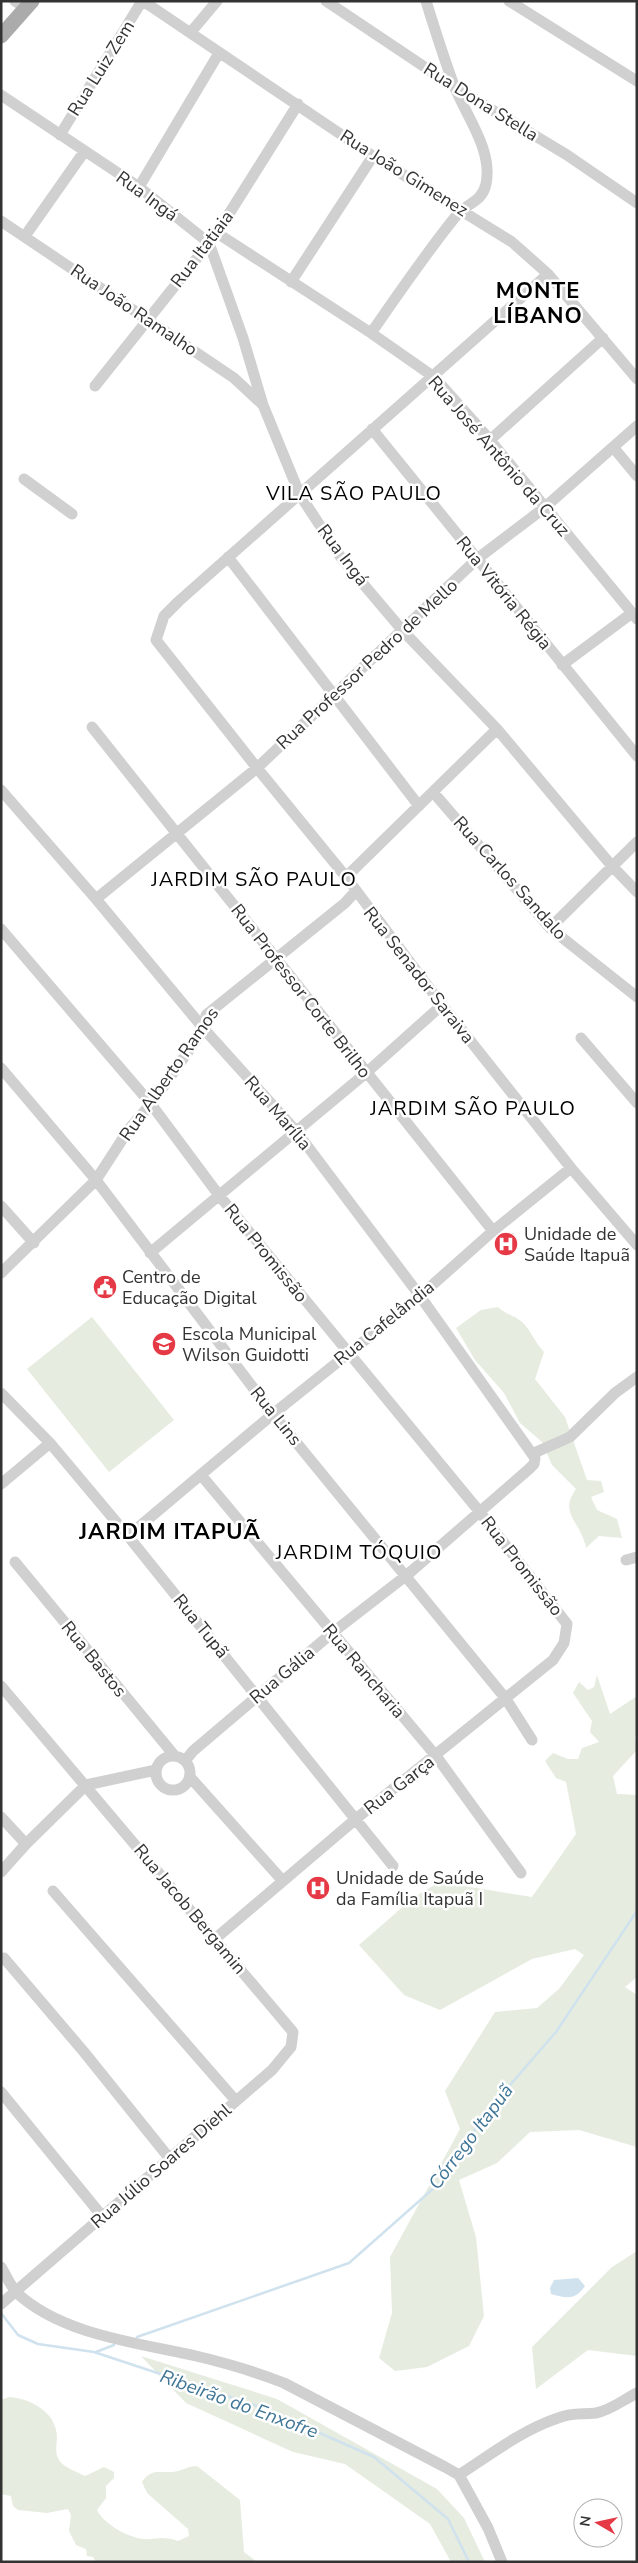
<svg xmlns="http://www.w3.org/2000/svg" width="638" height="2563" font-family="'Nunito Sans',sans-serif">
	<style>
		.green { fill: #e6ecdf }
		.water { fill: #cfe2ee }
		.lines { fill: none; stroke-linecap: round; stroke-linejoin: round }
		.stream { stroke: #cfe2ee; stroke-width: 2.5 }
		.minor { stroke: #d0d0d0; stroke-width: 11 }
		.major { stroke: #ababab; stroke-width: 15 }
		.labels { text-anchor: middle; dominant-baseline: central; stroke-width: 5; stroke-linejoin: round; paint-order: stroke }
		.street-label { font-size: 18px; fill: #333; stroke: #fff }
		.poi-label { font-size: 18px; fill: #333; stroke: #fff; text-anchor: start }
		.water-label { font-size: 19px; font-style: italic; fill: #3f7597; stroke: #fff }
		.quarter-label { font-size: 20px; letter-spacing: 1px; fill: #000; stroke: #fff }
		.district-label { font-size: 22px; font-weight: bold; letter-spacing: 1px; fill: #000; stroke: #fff }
	</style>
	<rect width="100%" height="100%" fill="#fff"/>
	<path class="green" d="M498,1307C506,1315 517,1316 525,1325C532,1333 536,1344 544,1352L535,1379L565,1417L587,1480L601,1481L604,1492L591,1497L597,1510L617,1519L622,1538L599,1536L586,1548C581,1521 558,1514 576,1489L552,1465L542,1442L520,1423L504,1393L475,1360L456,1328L481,1310Z
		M92,1317L174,1420L109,1472L27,1369Z
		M597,1675L610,1714L637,1696V1733L635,1737L637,1750L613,1776L617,1794L637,1795V1977L625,1987L637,1995V2147L579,2130L530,2132L497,2163L459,2180L476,2237L484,2316L469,2346L427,2367L395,2371L379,2358L392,2313L390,2257L460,2129L445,2091L495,2012L537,2008L559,1989L584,1955L575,1949L532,1959L440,2010L404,1995L359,1945L413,1898L439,1882L532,1897L576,1834L566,1782L556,1778L545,1761L553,1753L568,1759H578L582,1748L599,1742L590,1732L592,1721L573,1693L579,1682L588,1690L594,1687Z
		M637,2251V2356L588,2350L536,2389L532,2347L612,2267Z
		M141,2356L277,2399L437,2489L464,2518L485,2562H451L430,2524L345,2464L293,2452L186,2403Z
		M9,2397C28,2398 52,2410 56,2430C59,2440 53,2451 59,2460C63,2467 77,2472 85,2476L104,2467L114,2472V2478L106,2486V2498L97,2510C104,2524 127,2537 143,2539C157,2540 162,2535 178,2541L189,2536L188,2529L147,2493L142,2482C152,2466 163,2475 178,2471C185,2469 190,2466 197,2466L240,2500L244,2552L257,2562H96L93,2557L87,2556L86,2549L76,2545L69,2531L71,2515L68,2509L47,2513L18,2510L13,2506L11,2496L1,2494V2400Z"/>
	<path class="water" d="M578,2278L585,2286C575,2301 566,2298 551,2294L550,2288L554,2280Z"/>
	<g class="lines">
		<path class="stream" d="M1,2313L18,2335L38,2344L94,2352L263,2408L374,2457L448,2519L469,2562
			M137,2337L349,2263L443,2180L485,2114L556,2032L637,1911
			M96,2352L114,2345"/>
		<path class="minor" d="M15,1L26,8
			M143,1L373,156L512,242L548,274L637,379
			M326,1L456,88L567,155L637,203
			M509,1L637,81
			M191,32L217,1
			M1,95L139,187L209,243L243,338L263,405L300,495L342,559L403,631L497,729L611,865L637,892
			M60,135L142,1
			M139,187L219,53
			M1,221L234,378L262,404
			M217,233L371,333L434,377L490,440L637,619
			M25,236L84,152
			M548,274L179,601L164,616L156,640L257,768L346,877L442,1005L571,1168L637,1245
			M291,282L373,156
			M371,333C399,293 426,253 456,216C466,203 482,203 486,184C493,151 467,117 455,88C444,59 435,30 426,1
			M95,386L217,233L298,104
			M372,429L637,756
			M490,440L603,338
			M613,447L637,476
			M24,479L72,514
			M228,557L419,806
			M562,665L632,613
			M92,727L493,1231
			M1,790L96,899L204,1029L296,1131L420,1296L535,1458L534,1464L529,1469L407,1575L332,1633L193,1751L185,1761
			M433,792L550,928L637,997
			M346,877L497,729
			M96,899L257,768L477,559L544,508L637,426
			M550,928L637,842
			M1,929L151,1104L218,1194L479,1511L567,1624L564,1643L553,1660L357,1818L216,1938
			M581,1038L637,1103
			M1,1068L96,1180L273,1414L506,1699L532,1740
			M1,1206L34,1243
			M150,1253L366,1073L442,1005
			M1,1273L96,1180L129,1129L151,1104L204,1029L206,1015L345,903L355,892
			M1,1393L50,1443L128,1536L393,1866
			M534,1453L570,1437L615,1393L637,1377
			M201,1475L436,1756L521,1873
			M1,1484L50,1443
			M128,1536L273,1414L420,1296L493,1231L571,1168
			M626,1560L637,1557
			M15,1562L174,1755
			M1,1686L293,2032L291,2047L272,2070L1,2304
			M156 1773a17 17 0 1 1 34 0a17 17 0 1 1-34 0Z
			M190,1777L282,1880
			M1,1817L26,1844
			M1,1872L26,1844L86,1785L156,1770
			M53,1891L236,2101
			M4,1958L84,2052L170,2159
			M1,2092L102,2216
			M1,2267C6,2275 11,2287 17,2293C62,2335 139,2343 196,2356C226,2363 256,2372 284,2383L445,2467L459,2475L488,2528L502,2562
			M459,2475C490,2455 522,2430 558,2418C574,2412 582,2415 596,2413C611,2410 623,2400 637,2393"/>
		<path class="major" d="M1,36L32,1"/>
	</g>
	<defs>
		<g id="hospital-disc" transform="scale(1.25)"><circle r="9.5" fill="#e63946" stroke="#fff"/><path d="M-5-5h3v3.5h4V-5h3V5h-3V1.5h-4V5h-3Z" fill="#fff"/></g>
		<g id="civic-disc" transform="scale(1.25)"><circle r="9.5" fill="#e63946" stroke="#fff"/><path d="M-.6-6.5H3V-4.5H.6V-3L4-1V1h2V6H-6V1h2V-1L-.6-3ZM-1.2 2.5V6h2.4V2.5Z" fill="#fff"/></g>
		<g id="school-disc" transform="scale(1.25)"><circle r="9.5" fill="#e63946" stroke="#fff"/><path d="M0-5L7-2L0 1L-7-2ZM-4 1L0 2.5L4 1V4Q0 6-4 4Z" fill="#fff"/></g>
	</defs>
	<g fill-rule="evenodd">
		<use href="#hospital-disc" x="506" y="1244"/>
		<use href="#civic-disc" x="105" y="1287"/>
		<use href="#school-disc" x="164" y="1344"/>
		<use href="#hospital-disc" x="318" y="1888"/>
	</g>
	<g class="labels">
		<g class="street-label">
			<text transform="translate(101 68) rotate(-58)">Rua Luiz Zem</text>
			<text transform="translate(481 102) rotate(32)">Rua Dona Stella</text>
			<text transform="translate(404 173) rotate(32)">Rua João Gimenez</text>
			<text transform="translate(147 196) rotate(36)">Rua Ingá</text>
			<text transform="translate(202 249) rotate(-53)">Rua Itatiaia</text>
			<text transform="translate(134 310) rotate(34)">Rua João Ramalho</text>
			<text transform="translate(499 456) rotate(49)">Rua José Antônio da Cruz</text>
			<text transform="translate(343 555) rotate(53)">Rua Ingá</text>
			<text transform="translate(504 593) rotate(51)">Rua Vitória Régia</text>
			<text transform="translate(367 664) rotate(-43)">Rua Professor Pedro de Mello</text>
			<text transform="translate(510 878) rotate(48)">Rua Carlos Sandalo</text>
			<text transform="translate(419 975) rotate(52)">Rua Senador Saraiva</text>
			<text transform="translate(301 991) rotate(52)">Rua Professor Corte Brilho</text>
			<text transform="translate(169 1074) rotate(-55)">Rua Alberto Ramos</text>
			<text transform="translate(278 1113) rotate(49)">Rua Marília</text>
			<text transform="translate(266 1253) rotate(51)">Rua Promissão</text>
			<text transform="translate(384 1323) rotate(-39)">Rua Cafelândia</text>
			<text transform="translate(276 1416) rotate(51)">Rua Lins</text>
			<text transform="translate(522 1566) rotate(52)">Rua Promissão</text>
			<text transform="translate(201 1626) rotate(51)">Rua Tupã</text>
			<text transform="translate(94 1659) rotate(51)">Rua Bastos</text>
			<text transform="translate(364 1671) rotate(50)">Rua Rancharia</text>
			<text transform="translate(282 1675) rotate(-40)">Rua Gália</text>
			<text transform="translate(399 1785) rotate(-38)">Rua Garça</text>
			<text transform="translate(190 1909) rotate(50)">Rua Jacob Bergamin</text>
			<text transform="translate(161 2166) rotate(-41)">Rua Júlio Soares Diehl</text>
		</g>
		<g class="poi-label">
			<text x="524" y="1234">Unidade de<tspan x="524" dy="21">Saúde Itapuã</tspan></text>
			<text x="122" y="1277">Centro de<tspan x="122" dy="21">Educação Digital</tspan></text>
			<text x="182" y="1334">Escola Municipal<tspan x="182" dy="21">Wilson Guidotti</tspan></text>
			<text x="336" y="1878">Unidade de Saúde<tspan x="336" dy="21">da Família Itapuã I</tspan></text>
		</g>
		<g class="water-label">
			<text transform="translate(471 2137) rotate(-53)">Córrego Itapuã</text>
			<text transform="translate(239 2404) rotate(20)">Ribeirão do Enxofre</text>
		</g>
		<g class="quarter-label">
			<text x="354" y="493">VILA SÃO PAULO</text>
			<text x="254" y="879">JARDIM SÃO PAULO</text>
			<text x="473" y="1108">JARDIM SÃO PAULO</text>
			<text x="359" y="1552">JARDIM TÓQUIO</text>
		</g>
		<g class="district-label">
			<text x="538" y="291">MONTE<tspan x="538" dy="25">LÍBANO</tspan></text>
			<text x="170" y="1532">JARDIM ITAPUÃ</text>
		</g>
	</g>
	<rect width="638" height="2563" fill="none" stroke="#333333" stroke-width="5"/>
	<g transform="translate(598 2523) rotate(279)"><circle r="24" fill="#ffffff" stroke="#adadad"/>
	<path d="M0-4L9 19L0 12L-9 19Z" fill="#e63946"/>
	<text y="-8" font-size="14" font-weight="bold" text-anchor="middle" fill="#333333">N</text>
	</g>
</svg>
